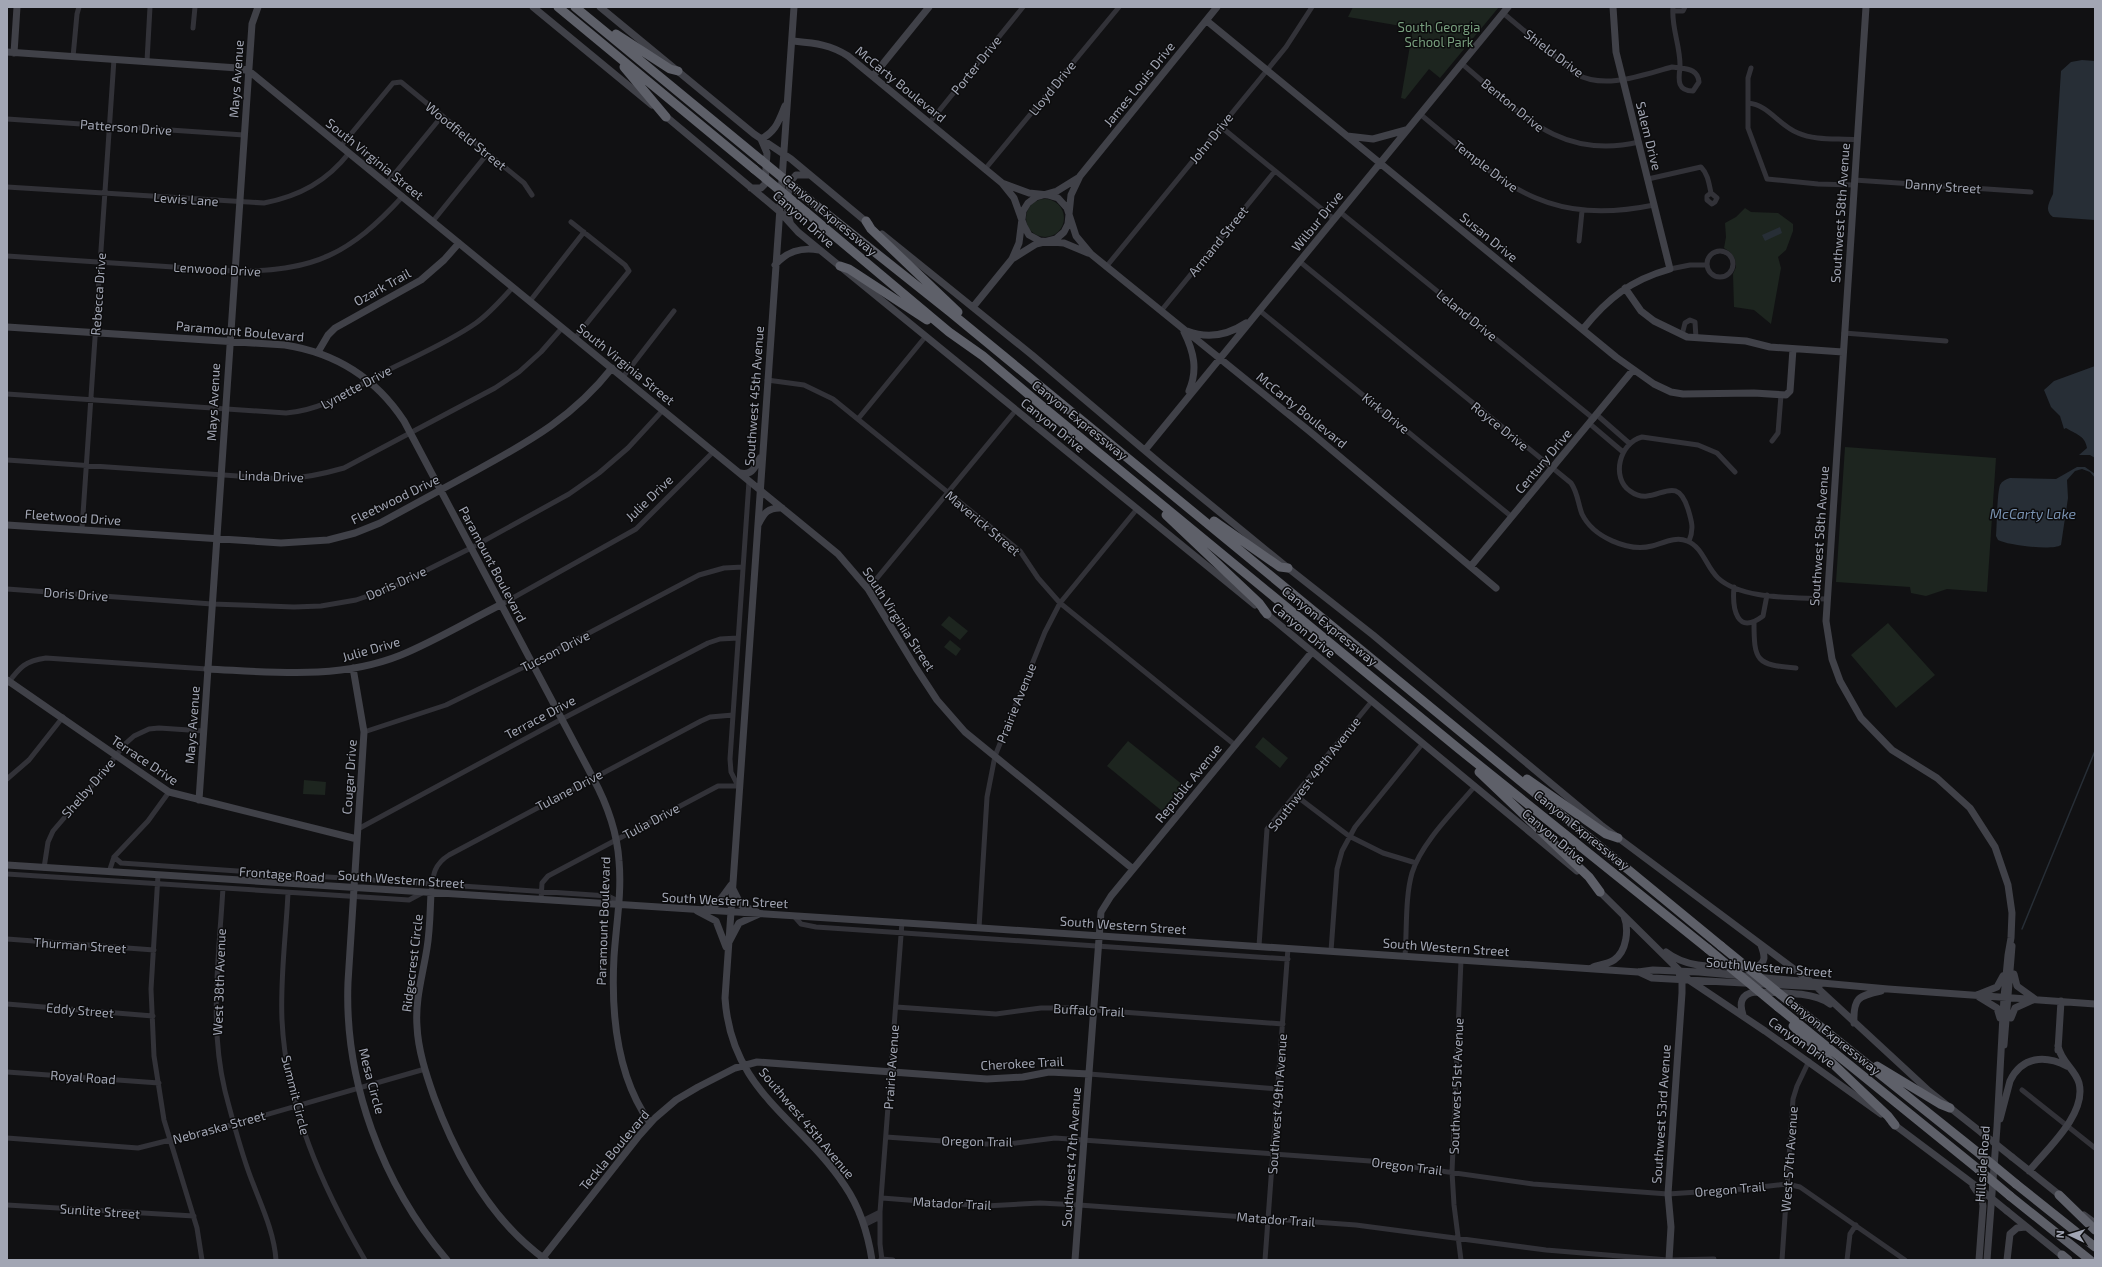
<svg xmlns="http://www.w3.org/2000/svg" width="2102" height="1267" font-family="'Exo 2',sans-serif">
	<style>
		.green { fill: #1d251f }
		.water { fill: #272e36 }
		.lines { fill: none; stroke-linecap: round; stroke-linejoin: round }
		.stream { stroke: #272e36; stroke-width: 1.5 }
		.street { stroke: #323238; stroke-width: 5 }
		.secondary { stroke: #404148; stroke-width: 7 }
		.highway { stroke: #5e6069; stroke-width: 9 }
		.secondary-bridge { stroke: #404148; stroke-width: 7 }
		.highway-bridge { stroke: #5e6069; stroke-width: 9 }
		.labels { text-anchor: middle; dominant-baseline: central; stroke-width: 3; stroke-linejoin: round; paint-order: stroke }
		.park-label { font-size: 13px; fill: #789f7e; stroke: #0c0c0d }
		.street-label { font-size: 13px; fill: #a2a6b4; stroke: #0c0c0d }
		.water-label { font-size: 14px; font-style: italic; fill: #7891b0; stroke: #0c0c0d }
	</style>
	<rect width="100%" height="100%" fill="#111113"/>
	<path class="green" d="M1353,7H1499L1440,78L1429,69L1405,99L1401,98L1413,28L1348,17Z
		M1026 218a19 19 0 1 1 38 0a19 19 0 1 1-38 0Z
		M1745,208L1751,212L1778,213L1793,224V231L1786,250L1778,257L1781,268L1771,324L1754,310L1734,307L1733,274L1736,267L1735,259L1730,252L1724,248L1726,237L1725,223L1736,217Z
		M1845,447L1996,458L1987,592L1947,589L1926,596L1911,593L1910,587L1836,582Z
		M949,616L968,631L960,640L941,625Z
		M1888,623L1935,675L1896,708L1851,655Z
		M950,640L961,649L956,656L944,647Z
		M1263,737L1288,758L1280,768L1255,747Z
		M1128,741L1183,785L1162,811L1107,766Z
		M304,780L326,782L325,795L303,794Z"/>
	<path class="water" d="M2082,60L2095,61V220L2053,217C2044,210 2049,203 2053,194L2061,71L2071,62Z
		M1780,227L1782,233L1765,241L1762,235Z
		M2095,366V458L2090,455H2079L2087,448C2085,435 2075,434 2066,428L2064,429L2060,416L2051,407L2044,390L2054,381Z
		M2077,467H2085L2095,474V478L2090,472L2082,469L2075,471L2067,480L2068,498L2061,545C2052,551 2007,545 1998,540L1996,536C1997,525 1997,494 2000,485C2002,481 2006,479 2010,478L2056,479Z"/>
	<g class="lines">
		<path class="stream" d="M2022,929L2095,751"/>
		<path class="street" d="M1673,11H1683L1685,7
			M1503,13L1576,74C1605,90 1642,75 1672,67L1680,68C1681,47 1671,28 1673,7
			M193,28L195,7
			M73,57L77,14L79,7
			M147,61L150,7
			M1461,63C1518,110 1557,161 1639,142
			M1680,68C1690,69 1698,71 1699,82L1693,91C1678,91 1678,81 1680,68Z
			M1751,68L1748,78V128L1767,179L1818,184L1854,185
			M1748,103C1769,105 1778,125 1798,133C1816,141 1838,138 1857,140
			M1420,114C1500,180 1541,228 1654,205
			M7,119L244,135
			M930,122L1023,7
			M1220,126L1334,219
			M341,146L393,83L401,82L524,183L532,195
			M986,168L1119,7
			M1648,179L1701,167C1708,174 1709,184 1711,193L1707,196V200L1712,204L1715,202L1717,198L1711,193
			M1854,180L2031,192
			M387,183L442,116
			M7,187L264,203C300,196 327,181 349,153
			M1340,212L1594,419
			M433,221L488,153
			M571,222L625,265L629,271L575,338
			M1579,241L1582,211
			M1707 264a13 13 0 1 1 26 0a13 13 0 1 1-26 0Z
			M7,256L234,271C314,272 350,254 403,196
			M1299,261L1571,483C1578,493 1578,504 1582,514C1593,537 1628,552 1652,546C1663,543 1676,536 1687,541C1703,547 1706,567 1718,578C1742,600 1794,597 1826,599
			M1106,267L1286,47L1312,7
			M1670,269L1690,265H1707
			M530,301L584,232
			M1259,310L1512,517
			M1161,311L1275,171
			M1844,333L1946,341
			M1682,335L1685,323L1690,320L1695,322L1696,338
			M623,377L674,311
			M767,380L804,385L833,399L1020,551L1038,578L1060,603L1235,745
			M7,394L286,413C326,410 352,388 386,371C416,356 449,342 476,323C490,313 501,300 513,287
			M1597,415L1629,443
			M858,419L926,336
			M1590,424L1623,452
			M1772,441L1778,433L1781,395
			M7,460L283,479C305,478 323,474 344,468L495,388L519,372L541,352L562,328
			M82,529L114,59
			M1689,541C1694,529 1692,522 1688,509C1675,468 1655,510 1630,491C1611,478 1619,443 1642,437L1698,445L1717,453L1735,472
			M1734,587C1732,609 1737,636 1763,616L1767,595
			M7,589L212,604L294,607L321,606L356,600L391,588L471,548L569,494L599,473L628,448L663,410
			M868,589L1016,410
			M502,604L636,529L714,451
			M1754,622C1754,661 1756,665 1796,668
			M8,683C20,667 25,661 46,658L207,669
			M364,732L446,705L532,663L699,575L724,568L743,567
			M7,779L29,760L63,717
			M1295,795L1349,836L1383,853L1416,863
			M358,829L562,719L708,643L720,639L738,638
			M114,857L121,863L608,896L618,901
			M44,868L48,842L53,831L100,776L125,744L134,736L149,729L159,728L204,731
			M109,872L114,857L148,821L169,792
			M7,874L409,900L422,893
			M158,875L151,989L154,1056L164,1120L197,1228L202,1260
			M223,888C219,955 209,1025 225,1091C232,1118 239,1144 248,1170C258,1199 274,1229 276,1260
			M288,893C286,935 280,978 282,1020C286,1106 322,1187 365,1260
			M431,893C433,876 433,865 449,855L701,721L710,717L733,715
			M541,900L542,883L548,876L718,786H738L731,772L730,759L749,481
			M794,916L801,924L816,927L1288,959
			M979,928L987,797L995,756L1045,632L1060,603L1137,509
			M7,939L154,950
			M1259,946L1267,829L1372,701
			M1331,951L1337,869L1342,851L1355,827L1423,743
			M1405,956C1407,931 1405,897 1412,873C1421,843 1455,810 1475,786
			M7,1004L153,1016
			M896,1007L996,1014L1041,1008H1068L1283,1024
			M7,1072L159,1083
			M1089,1074L1278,1089
			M2022,1090L2095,1148
			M886,1137L985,1144H1009L1055,1138L1370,1161L1533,1184L1668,1194L1743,1189L1787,1184L1800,1187L1905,1260
			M7,1138L138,1148L234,1124L425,1069
			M882,1198L985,1206L1040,1203L1079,1205L1356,1225L1546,1250L1668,1260
			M7,1205L194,1216
			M880,1213V1244L882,1260
			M862,1221L880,1212
			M864,1225L878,1218L880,1212L902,922
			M881,1259L893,1260
			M1265,1260L1288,948
			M1461,1260L1454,1205L1452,1172L1461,960
			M1669,1260L1714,1259
			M1782,1260L1793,1099L1797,1086L1809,1061
			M1847,1260L1850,1234L1856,1225"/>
		<path class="secondary" d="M533,7L652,105
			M600,7L754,134L791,159L869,224
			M794,7L725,998C731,1092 800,1118 845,1186C860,1208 868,1234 872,1260
			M1866,7L1826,621L1832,659L1840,681L1861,718L1892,750L1937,778L1970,808L1995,847L2008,885L2012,913L2011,938L2008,955L2004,997L1997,1127L1987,1260
			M1207,21L1616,357L1654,384L1671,392L1683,394L1754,393L1786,395L1790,391L1793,349
			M792,41C813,43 830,44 848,56L1002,183L1014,198L1024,226L1029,235L1040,241L1064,243L1088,253
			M7,52L238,68L249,71L838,554L868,589L916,668L937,700L965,732L1133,869
			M14,53L17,7
			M873,76L929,7
			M663,114L779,211L798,232L820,250L1255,605
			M1347,136L1373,139L1406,130
			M1002,183L1029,193L1048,195L1058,198L1067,208L1076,236L1091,254L1308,430L1496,588
			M751,188H761L765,184L767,153L761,139C776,132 779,120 785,106
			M790,222C786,211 786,183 796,175H810
			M882,234L1032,355L1162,465L1288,568L1373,635L1601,825L1810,981L1929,1091L1982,1133
			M1012,259L1036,244L1056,239L1064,232L1068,224L1071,195L1080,176L1217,7
			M775,265C787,251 801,247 819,250
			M1625,288L1641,311L1654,321L1687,337L1746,341L1770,347L1843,352
			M973,307L1012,259L1019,243L1023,211L1028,203L1036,197L1057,191L1078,178
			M7,327L285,345C336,353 375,377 404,421L593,778C607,804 617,831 619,861C622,893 616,926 614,957C611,1012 617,1077 650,1123
			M1583,329C1608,298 1631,280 1670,269L1616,52L1613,7
			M1187,331C1208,339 1228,335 1246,323
			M1184,332C1194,352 1198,370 1189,391
			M318,352L328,335L335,328L421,280L444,260L459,243
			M1145,450L1508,7
			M740,473C752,476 755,467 760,458
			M7,525L281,543L328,540L355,533L380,523C413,505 446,487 479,469C532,440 574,416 612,368
			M758,525C764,513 768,507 782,508
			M1471,566L1633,370
			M1263,611L1577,871
			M353,668L364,732L348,982C344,1081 382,1184 447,1260
			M207,669C272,672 339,680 401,655C435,641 468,621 502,604
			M7,680L169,792L357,839
			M199,800L252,24L258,7
			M7,865L937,925L1638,972L1653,970L1699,972L1888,989L2095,1004
			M732,887L741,905L757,912
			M1597,889L1689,980L1765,1031L1881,1114
			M431,893C430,912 430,930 427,948C423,974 415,999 417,1026C418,1050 426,1074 434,1097C457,1159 491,1221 546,1260
			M705,909L717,904L731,885
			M697,911L716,921L726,947
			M729,942L739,923L759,914
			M1666,952C1690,971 1725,966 1754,968C1767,963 1765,956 1761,945
			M1593,967C1599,965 1608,964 1614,960C1627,951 1629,929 1624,916
			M1639,972L1652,978L1819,987
			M1977,995L1997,987L2003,976
			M1979,997L1997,1008L2000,1018
			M1743,1015C1739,1003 1741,994 1755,992C1776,993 1813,991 1830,1004
			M2011,1018L2015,1008L2035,999L2017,986L2014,974
			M1854,1023C1853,998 1858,996 1881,991
			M2004,1045L2012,946
			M2058,1050L2061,1001
			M2000,1119L2010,1081C2022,1056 2045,1055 2067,1066
			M1892,1123L1980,1189
			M2012,1157L2062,1197
			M2029,1171C2047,1149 2087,1114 2079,1083C2075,1069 2061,1062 2058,1046
			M1973,1186L1982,1199L1983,1206L1979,1260
			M2007,1211L2065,1258
			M2084,1215L2095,1223
			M541,1260L638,1137L655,1118L676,1100L698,1087L735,1068L757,1062L987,1079L1023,1077L1049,1072L1089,1074
			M1075,1260L1101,912L1111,896L1312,652
			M1669,1260L1671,1227L1668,1194L1682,993V980L1679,973
			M2007,1260L2010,1234L2017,1228L2025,1227"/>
		<path class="highway" d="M558,7L754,169
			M575,7L761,160
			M616,34L670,69L678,71
			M624,67L666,117
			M813,203L950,312L1721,946
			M806,212L949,332L983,356L1048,411L1459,749L1708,949
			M866,221L871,229L958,312
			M840,266L849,269L927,320
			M1166,515L1259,603L1267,614
			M1214,521L1280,567L1288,568
			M1479,772L1589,877L1600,892
			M1527,779L1606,834L1618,838
			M1778,1007L1978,1169
			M1802,1012L1981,1155
			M1793,1026L1888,1116L1895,1125
			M1877,1066L1940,1104L1950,1108
			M2016,1184L2095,1247
			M2059,1195L2095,1230
			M2010,1196L2090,1260
			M2062,1255L2068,1260"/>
		<path class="secondary-bridge" d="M1982,1133L2012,1157
			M1980,1189L2007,1211"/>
		<path class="highway-bridge" d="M761,160L813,203
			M754,169L806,212
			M1721,946L1802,1012
			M1708,949L1778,1007
			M1981,1155L2016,1184
			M1978,1169L2010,1196"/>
	</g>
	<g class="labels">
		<g class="park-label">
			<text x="1439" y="27">South Georgia<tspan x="1439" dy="15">School Park</tspan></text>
		</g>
		<g class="street-label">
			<text transform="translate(1554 53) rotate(37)">Shield Drive</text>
			<text transform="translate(976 65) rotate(-51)">Porter Drive</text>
			<text transform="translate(236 79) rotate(-86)">Mays Avenue</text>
			<text transform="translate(901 84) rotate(39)">McCarty Boulevard</text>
			<text transform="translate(1139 84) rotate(-51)">James Louis Drive</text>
			<text transform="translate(1052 88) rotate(-51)">Lloyd Drive</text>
			<text transform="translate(1513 105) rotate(39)">Benton Drive</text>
			<text transform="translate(126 127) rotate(4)">Patterson Drive</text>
			<text transform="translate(466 136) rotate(39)">Woodfield Street</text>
			<text transform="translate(1649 136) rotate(76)">Salem Drive</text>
			<text transform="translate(1211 138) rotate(-51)">John Drive</text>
			<text transform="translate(375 159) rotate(39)">South Virginia Street</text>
			<text transform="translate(1486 166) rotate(37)">Temple Drive</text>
			<text transform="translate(1943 186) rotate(4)">Danny Street</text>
			<text transform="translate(186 199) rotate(4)">Lewis Lane</text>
			<text transform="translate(1840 213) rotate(-86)">Southwest 58th Avenue</text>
			<text transform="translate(830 215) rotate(40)">Canyon Expressway</text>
			<text transform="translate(804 219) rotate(42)">Canyon Drive</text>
			<text transform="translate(1317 221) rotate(-51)">Wilbur Drive</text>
			<text transform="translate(1489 237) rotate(39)">Susan Drive</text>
			<text transform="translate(1218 241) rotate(-51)">Armand Street</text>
			<text transform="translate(217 269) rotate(3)">Lenwood Drive</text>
			<text transform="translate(382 287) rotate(-29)">Ozark Trail</text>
			<text transform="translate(98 294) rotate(-86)">Rebecca Drive</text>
			<text transform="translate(1467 315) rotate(39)">Leland Drive</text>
			<text transform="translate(240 331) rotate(5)">Paramount Boulevard</text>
			<text transform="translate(626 364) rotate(39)">South Virginia Street</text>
			<text transform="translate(356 387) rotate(-28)">Lynette Drive</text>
			<text transform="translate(754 396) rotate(-86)">Southwest 45th Avenue</text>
			<text transform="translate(213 402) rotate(-87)">Mays Avenue</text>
			<text transform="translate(1302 410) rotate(39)">McCarty Boulevard</text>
			<text transform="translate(1386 413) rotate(39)">Kirk Drive</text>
			<text transform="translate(1080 420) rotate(39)">Canyon Expressway</text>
			<text transform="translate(1053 425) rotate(39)">Canyon Drive</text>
			<text transform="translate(1500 426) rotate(39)">Royce Drive</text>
			<text transform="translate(1543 461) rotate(-50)">Century Drive</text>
			<text transform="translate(271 476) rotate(2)">Linda Drive</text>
			<text transform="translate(649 498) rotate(-44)">Julie Drive</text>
			<text transform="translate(395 499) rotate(-26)">Fleetwood Drive</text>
			<text transform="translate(73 517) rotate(4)">Fleetwood Drive</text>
			<text transform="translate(983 523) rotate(40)">Maverick Street</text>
			<text transform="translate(1819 536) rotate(-86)">Southwest 58th Avenue</text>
			<text transform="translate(493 564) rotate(62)">Paramount Boulevard</text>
			<text transform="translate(396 583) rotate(-24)">Doris Drive</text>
			<text transform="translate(76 594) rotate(4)">Doris Drive</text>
			<text transform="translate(899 619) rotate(57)">South Virginia Street</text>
			<text transform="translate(1330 626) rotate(39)">Canyon Expressway</text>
			<text transform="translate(1304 630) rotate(40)">Canyon Drive</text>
			<text transform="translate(371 649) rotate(-16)">Julie Drive</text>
			<text transform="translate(555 651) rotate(-27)">Tucson Drive</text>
			<text transform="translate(1016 703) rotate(-68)">Prairie Avenue</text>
			<text transform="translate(540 717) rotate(-28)">Terrace Drive</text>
			<text transform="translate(192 725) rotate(-86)">Mays Avenue</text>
			<text transform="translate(145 760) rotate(34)">Terrace Drive</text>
			<text transform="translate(1314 774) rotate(-52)">Southwest 49th Avenue</text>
			<text transform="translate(349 777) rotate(-86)">Cougar Drive</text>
			<text transform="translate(1188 783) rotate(-51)">Republic Avenue</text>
			<text transform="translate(88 788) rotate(-49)">Shelby Drive</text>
			<text transform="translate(569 790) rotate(-28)">Tulane Drive</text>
			<text transform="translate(651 821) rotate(-28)">Tulia Drive</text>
			<text transform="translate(1582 830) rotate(39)">Canyon Expressway</text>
			<text transform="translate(1554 836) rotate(40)">Canyon Drive</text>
			<text transform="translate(282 874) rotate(4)">Frontage Road</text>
			<text transform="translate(401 879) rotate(4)">South Western Street</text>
			<text transform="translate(725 900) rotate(3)">South Western Street</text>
			<text transform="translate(603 921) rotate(-88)">Paramount Boulevard</text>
			<text transform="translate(1123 925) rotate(4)">South Western Street</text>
			<text transform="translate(80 945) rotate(4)">Thurman Street</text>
			<text transform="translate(1446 947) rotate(4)">South Western Street</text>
			<text transform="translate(412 963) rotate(-83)">Ridgecrest Circle</text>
			<text transform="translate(1769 967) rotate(5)">South Western Street</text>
			<text transform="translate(219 982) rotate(-88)">West 38th Avenue</text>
			<text transform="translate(80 1010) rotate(5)">Eddy Street</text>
			<text transform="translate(1089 1010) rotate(3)">Buffalo Trail</text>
			<text transform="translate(1833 1035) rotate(39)">Canyon Expressway</text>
			<text transform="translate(1802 1042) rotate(35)">Canyon Drive</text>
			<text transform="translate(1022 1063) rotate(-3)">Cherokee Trail</text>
			<text transform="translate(891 1067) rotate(-86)">Prairie Avenue</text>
			<text transform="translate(83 1077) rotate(4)">Royal Road</text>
			<text transform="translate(372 1081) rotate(75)">Mesa Circle</text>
			<text transform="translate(1456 1086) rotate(-88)">Southwest 51st Avenue</text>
			<text transform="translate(296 1095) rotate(76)">Summit Circle</text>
			<text transform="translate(1277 1104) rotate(-86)">Southwest 49th Avenue</text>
			<text transform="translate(1661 1114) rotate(-86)">Southwest 53rd Avenue</text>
			<text transform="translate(807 1123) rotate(50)">Southwest 45th Avenue</text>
			<text transform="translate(219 1127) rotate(-15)">Nebraska Street</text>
			<text transform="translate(977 1141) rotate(1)">Oregon Trail</text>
			<text transform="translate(614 1150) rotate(-50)">Teckla Boulevard</text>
			<text transform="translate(1071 1157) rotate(-86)">Southwest 47th Avenue</text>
			<text transform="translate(1789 1159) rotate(-86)">West 57th Avenue</text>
			<text transform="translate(1982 1164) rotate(-86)">Hillside Road</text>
			<text transform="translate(1407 1166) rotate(7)">Oregon Trail</text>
			<text transform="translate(1730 1189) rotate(-5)">Oregon Trail</text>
			<text transform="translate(952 1203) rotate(3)">Matador Trail</text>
			<text transform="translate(100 1211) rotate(4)">Sunlite Street</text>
			<text transform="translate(1276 1219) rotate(4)">Matador Trail</text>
		</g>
		<g class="water-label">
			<text x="2033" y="513">McCarty Lake</text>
		</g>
	</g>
	<rect width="2102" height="1267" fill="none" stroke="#a2a6b4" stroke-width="16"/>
	<g transform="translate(2070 1235) rotate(274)" stroke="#0c0c0d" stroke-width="3" paint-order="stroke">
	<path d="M0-3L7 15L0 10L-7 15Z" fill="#a2a6b4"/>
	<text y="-6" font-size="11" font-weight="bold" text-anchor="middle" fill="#a2a6b4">N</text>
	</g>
</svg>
